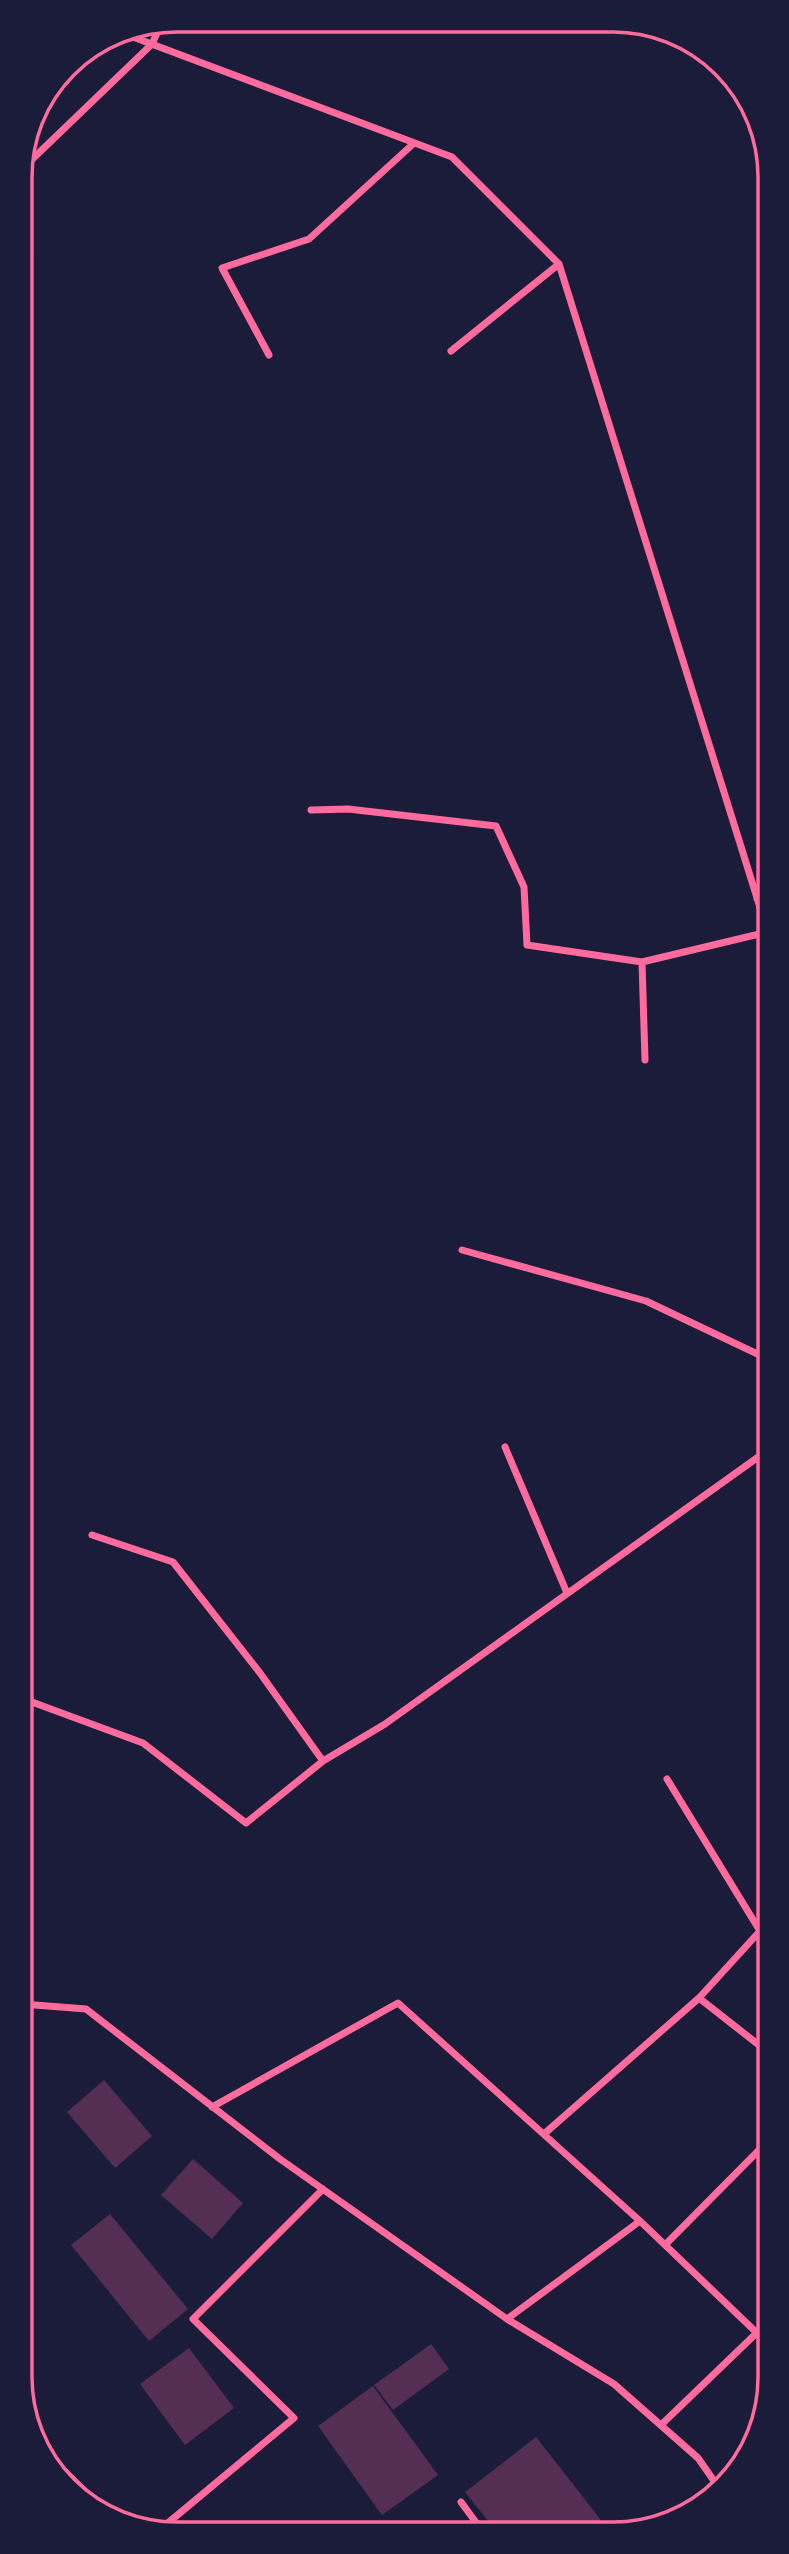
<svg xmlns="http://www.w3.org/2000/svg" width="789" height="2554" font-family="Montserrat,sans-serif">
	<style>
		.building { fill: #542f53 }
		.lines { fill: none; stroke-linecap: round; stroke-linejoin: round }
		.minor { stroke: #ff6b9d; stroke-width: 7 }
		.rim { fill: none; stroke: #ff6b9d; stroke-width: 3.5 }
	</style>
	<rect width="100%" height="100%" fill="#1b1b3a"/>
	<path class="building" d="M104,2080L152,2136L115,2168L67,2112Z
		M193,2159L243,2203L212,2239L161,2195Z
		M110,2214L188,2309L149,2341L71,2245Z
		M431,2344L449,2369L393,2410L374,2385Z
		M189,2348L234,2408L185,2445L140,2384Z
		M373,2386L438,2475L382,2515L318,2426Z
		M536,2437L583,2497L610,2532H497L465,2492Z"/>
	<g class="lines">
		<path class="minor" d="M117,31L452,157L559,264L768,933
			M20,171L152,44L162,22
			M451,351L559,264
			M269,355L222,268L309,239L413,144
			M311,810L348,809L496,826L524,887L527,945L642,962L768,932
			M757,899L768,893
			M642,962L645,1060
			M462,1250L646,1301L768,1359
			M505,1447L567,1593
			M92,1535L173,1562L260,1673L323,1761
			M21,1698L143,1743L246,1823L323,1761L385,1724L768,1450
			M699,1998L769,2053
			M22,2004L86,2009L280,2159L507,2319L614,2384L698,2458L719,2488
			M212,2107L398,2003L640,2221
			M544,2134L699,1998L760,1931L667,1779
			M665,2245L768,2141L769,2142
			M507,2319L640,2221L757,2333
			M661,2425L769,2321
			M47,2454L103,2509
			M461,2502L483,2532
			M157,2532L294,2418L193,2319L323,2189"/>
	</g>
	<path d="M0 0H789V2554H0ZM177 32H613A145 145 0 0 1 758 177V2377A145 145 0 0 1 613 2522H177A145 145 0 0 1 32 2377V177A145 145 0 0 1 177 32Z" fill="#1b1b3a" fill-rule="evenodd"/>
	<path class="rim" d="M177 32H613A145 145 0 0 1 758 177V2377A145 145 0 0 1 613 2522H177A145 145 0 0 1 32 2377V177A145 145 0 0 1 177 32Z"/>
</svg>
